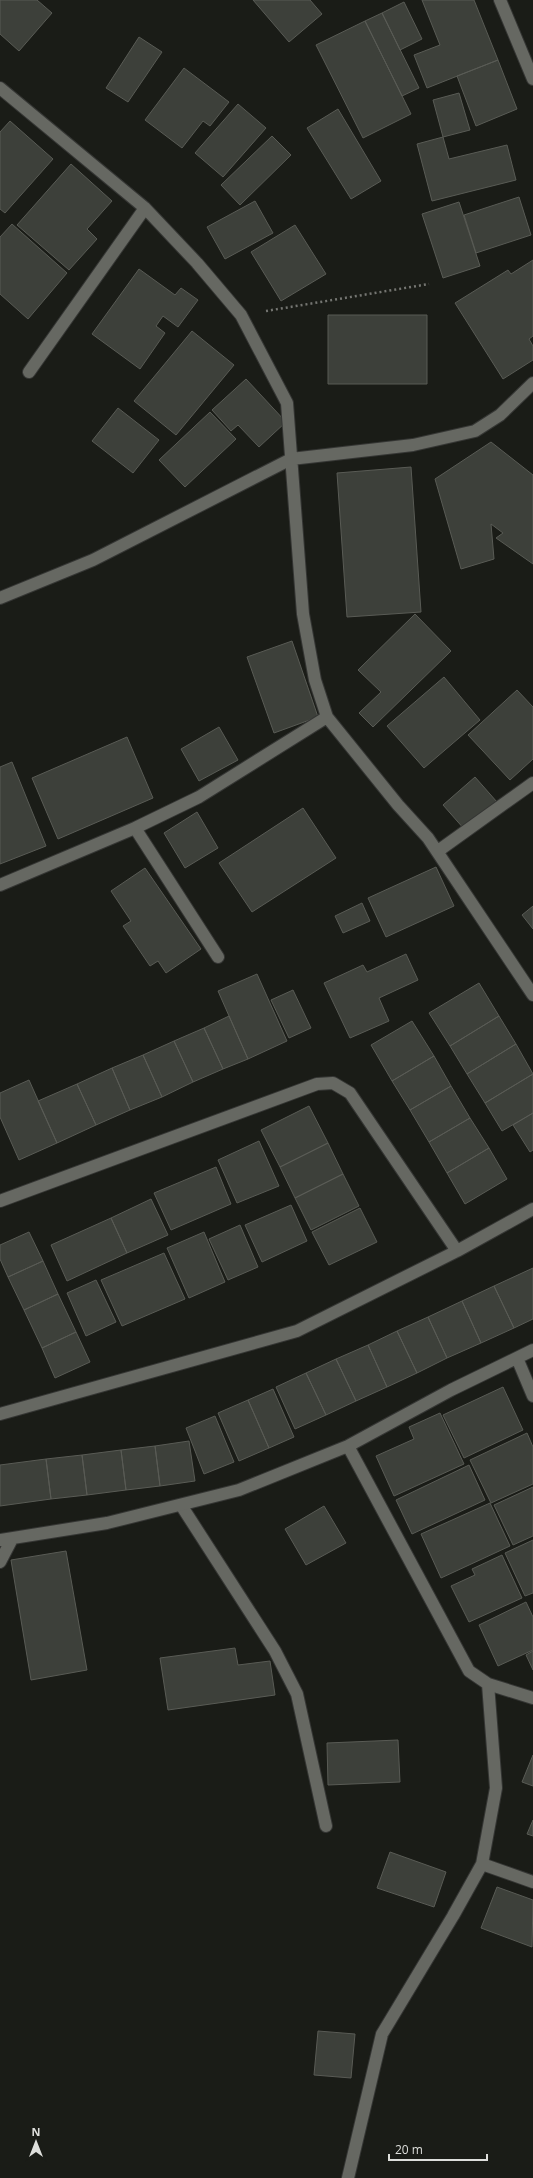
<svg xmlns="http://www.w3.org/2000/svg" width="533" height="2178" font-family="'Open Sans',sans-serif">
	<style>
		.building { fill: #3d403a; stroke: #595b55 }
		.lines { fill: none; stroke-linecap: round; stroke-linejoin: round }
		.service-casing { stroke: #353634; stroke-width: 14 }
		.minor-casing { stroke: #353634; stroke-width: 14 }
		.path { stroke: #747571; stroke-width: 2.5; stroke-dasharray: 2 3; stroke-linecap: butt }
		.service { stroke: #666862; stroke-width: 12 }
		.minor { stroke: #666862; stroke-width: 12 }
	</style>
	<rect width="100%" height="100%" fill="#1a1c17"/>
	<path class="building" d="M0,0H37L52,13L19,51L0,34Z
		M253,0H310L322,14L289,42Z
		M422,0H474L498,60L427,88L414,55L440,45Z
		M404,2L422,39L400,50L382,13Z
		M382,13L419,88L402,96L365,21Z
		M365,21L411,114L363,138L316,45Z
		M139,37L162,52L128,102L106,88Z
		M498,60L517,109L476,126L457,76Z
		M184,68L229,102L210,126L203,121L182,148L145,120Z
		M459,93L470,130L443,137L433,100Z
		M238,104L266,128L223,177L195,153Z
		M338,109L381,181L351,199L307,128Z
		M10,121L53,159L5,213L0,209V132Z
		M272,136L291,155L240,205L221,185Z
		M443,137L449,159L507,145L516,180L432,201L417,144Z
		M71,164L112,201L87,229L97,239L69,270L17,225Z
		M519,197L531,235L476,253L464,215Z
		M255,201L273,233L225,259L207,227Z
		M459,202L480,266L443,278L422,214Z
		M12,224L67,273L28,319L0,294V237Z
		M295,225L326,274L281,301L251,252Z
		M533,260V336L529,339L533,346V360L503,379L455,303L508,270L511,274Z
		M139,269L175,295L181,288L198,300L178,327L163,316L156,326L165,333L140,369L92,334Z
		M328,315H427V384H328Z
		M192,331L234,365L176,435L134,401Z
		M246,379L286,422L259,447L238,425L231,431L212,410Z
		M118,408L159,440L133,473L92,441Z
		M210,412L236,439L185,487L159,460Z
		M491,442L533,475V564L496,538L503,533L491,524L494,559L461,569L435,479Z
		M411,467L421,612L347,617L337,473Z
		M415,614L451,651L373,727L359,713L381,692L358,670Z
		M292,641L318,717L274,733L247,657Z
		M444,677L480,720L424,768L387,726Z
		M517,690L533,707V759L510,780L468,735Z
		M219,727L238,760L199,781L181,749Z
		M127,737L153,798L58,839L32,778Z
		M12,762L46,846L0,864V767Z
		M475,777L497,802L465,830L443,805Z
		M303,808L336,858L252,912L219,863Z
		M197,812L218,848L185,868L164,833Z
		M436,867L454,906L386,937L368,898Z
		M145,868L201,949L166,973L158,961L150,966L123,926L131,921L111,891Z
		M362,903L370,921L343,933L335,916Z
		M533,906V929L522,915Z
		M406,954L418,980L379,998L389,1021L350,1038L324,983L363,965L367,972Z
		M257,974L287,1041L248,1059L218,991Z
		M479,983L499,1016L450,1046L429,1013Z
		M293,990L311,1028L289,1038L271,1000Z
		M229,1016L248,1059L223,1069L204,1028Z
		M499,1016L516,1044L467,1074L450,1046Z
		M412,1021L434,1056L392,1081L371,1045Z
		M204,1028L223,1069L193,1082L174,1041Z
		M174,1041L193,1082L162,1097L143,1055Z
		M516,1044L533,1074L485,1103L467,1074Z
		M143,1055L162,1097L130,1110L112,1068Z
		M434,1056L451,1086L410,1110L392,1081Z
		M112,1068L130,1110L96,1125L77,1084Z
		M533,1074V1113L502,1131L485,1103Z
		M29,1080L57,1143L19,1160L0,1117V1093Z
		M77,1084L96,1125L57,1143L38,1101Z
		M451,1086L470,1118L429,1142L410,1110Z
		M309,1106L328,1143L280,1167L261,1130Z
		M533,1113V1150L530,1152L513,1125Z
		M470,1118L489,1148L447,1173L429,1142Z
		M259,1141L279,1186L237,1203L218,1160Z
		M328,1143L343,1174L295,1198L280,1167Z
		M489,1148L507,1179L465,1204L447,1173Z
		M216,1167L231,1204L171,1230L154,1193Z
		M343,1174L359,1206L311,1230L295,1198Z
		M151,1199L168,1235L127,1253L111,1218Z
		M291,1205L307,1241L262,1262L245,1225Z
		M360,1208L377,1242L329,1265L312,1232Z
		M111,1218L127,1253L67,1281L51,1245Z
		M240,1225L258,1267L228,1280L209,1239Z
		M29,1232L43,1261L8,1277L0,1259V1245Z
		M204,1232L225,1282L189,1298L167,1248Z
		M164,1253L185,1299L122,1326L101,1280Z
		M43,1261L58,1294L24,1310L8,1277Z
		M533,1268V1319L514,1328L494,1286Z
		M96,1280L116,1322L86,1336L67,1293Z
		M494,1286L514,1328L481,1343L462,1301Z
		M58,1294L76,1332L42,1348L24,1310Z
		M462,1301L481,1343L447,1358L428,1317Z
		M428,1317L447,1358L417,1373L397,1331Z
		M397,1331L417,1373L387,1387L368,1345Z
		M76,1332L90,1362L55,1378L42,1348Z
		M368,1345L387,1387L356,1401L336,1359Z
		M336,1359L356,1401L326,1415L306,1373Z
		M306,1373L326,1415L295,1429L276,1387Z
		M503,1387L523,1430L464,1458L443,1415Z
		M273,1389L294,1437L269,1448L248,1400Z
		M248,1400L269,1448L239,1461L218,1413Z
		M440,1413L464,1464L394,1496L376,1456L414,1439L409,1427Z
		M215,1416L234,1462L204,1474L186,1428Z
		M527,1433L533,1447V1484L491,1503L470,1460Z
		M189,1441L195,1481L160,1486L155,1446Z
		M155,1446L160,1486L126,1490L121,1450Z
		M121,1450L126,1490L87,1495L82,1455Z
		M82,1455L87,1495L51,1499L46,1459Z
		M46,1459L51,1499L0,1506V1465Z
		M469,1465L485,1500L412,1534L396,1500Z
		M533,1487V1536L513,1545L494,1505Z
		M490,1503L510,1546L441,1578L421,1534Z
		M324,1506L346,1543L306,1565L285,1529Z
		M533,1540V1593L525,1596L505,1553Z
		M66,1551L87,1670L31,1680L11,1560Z
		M502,1555L522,1598L469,1622L451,1586L475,1575L472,1569Z
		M526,1602L533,1617V1650L498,1666L479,1625Z
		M235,1648L238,1665L270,1661L275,1695L168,1710L160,1658Z
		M533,1651V1670L526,1655Z
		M398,1740L400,1782L328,1785L327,1743Z
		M533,1755V1786L522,1782Z
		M533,1820V1836L527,1834Z
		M390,1852L446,1872L434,1907L377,1888Z
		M497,1887L533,1900L532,1947L481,1928Z
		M318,2031L355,2034L351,2078L314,2075Z"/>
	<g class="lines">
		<g class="service-casing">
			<path id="service" d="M181,1505L275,1651L297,1694L326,1826"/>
		</g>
		<g class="minor-casing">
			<path id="minor" d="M500,0L533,79
				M0,88L145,208L197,263L241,315L287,403L303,614L315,680L327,717L398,805L428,838L533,995
				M29,372L145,208
				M0,598L93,560L291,459L413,445L475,431L500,415L533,383
				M135,828L218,957
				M438,851L533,783
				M0,885L135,828L199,797L327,717
				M0,1201L317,1084L333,1083L350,1093L457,1251
				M517,1358L533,1396
				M0,1414L297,1331L457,1251L533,1209
				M348,1446L469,1671L488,1684L533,1698
				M0,1540L107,1523L239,1490L348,1446L451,1390L533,1350
				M0,1562L12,1539
				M482,1864L533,1882
				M348,2178L382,2034L453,1916L482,1864L496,1788L488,1684"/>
		</g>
		<path class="path" d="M266,311L429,284"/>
		<use href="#service" class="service"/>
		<use href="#minor" class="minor"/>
	</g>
	<g transform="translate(36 2142)" stroke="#1a1c17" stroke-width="3" paint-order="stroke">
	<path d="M0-3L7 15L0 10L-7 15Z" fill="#dedfdc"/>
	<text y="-6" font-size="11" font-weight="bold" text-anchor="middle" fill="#dedfdc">N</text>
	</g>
	<path d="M389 2154v6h98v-6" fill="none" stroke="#dedfdc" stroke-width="2"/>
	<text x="395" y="2154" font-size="12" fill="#dedfdc" stroke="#1a1c17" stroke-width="3" paint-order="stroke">20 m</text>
</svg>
